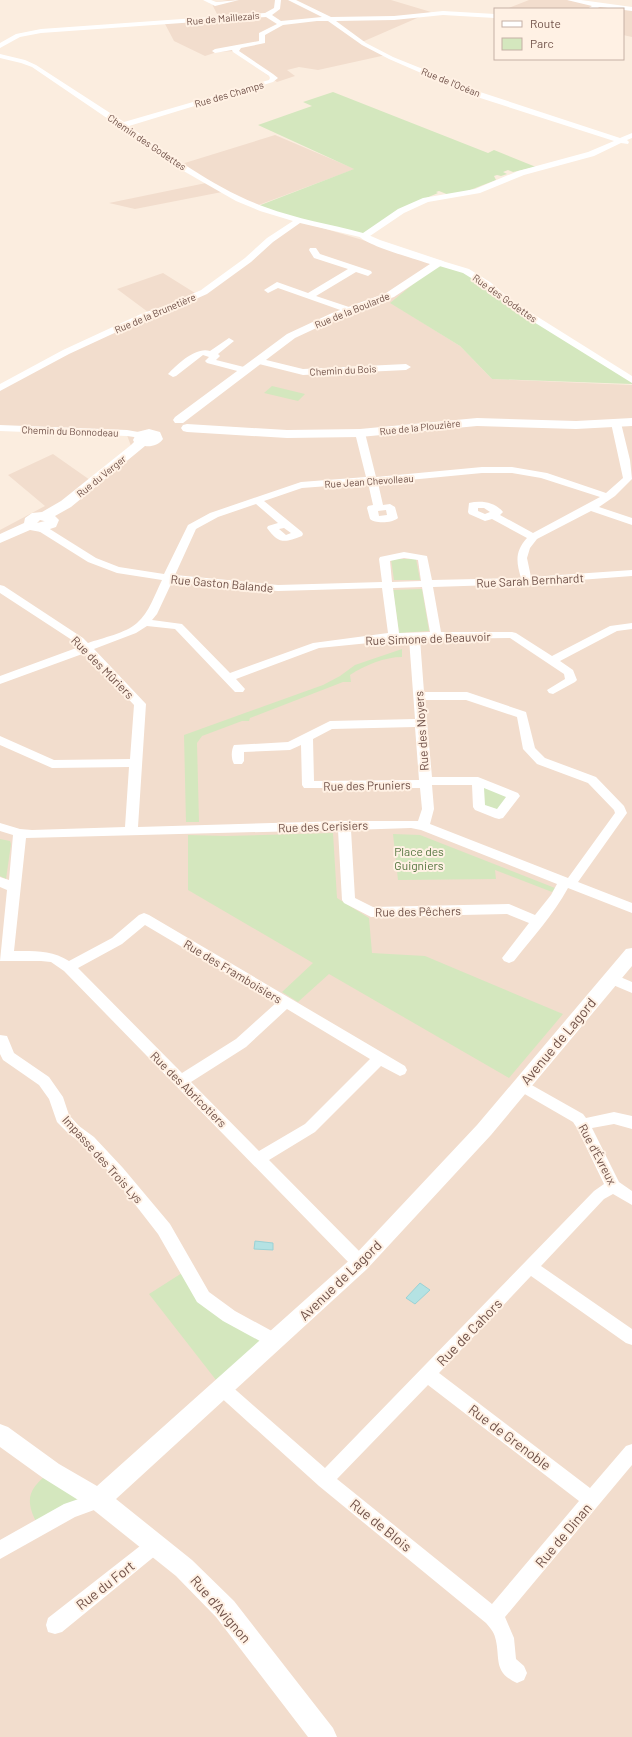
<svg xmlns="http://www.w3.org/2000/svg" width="632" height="1737" font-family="Barlow,sans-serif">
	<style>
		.residential { fill: #f2ddcd }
		.green { fill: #d4e7be }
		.water { fill: #b4e2e3; stroke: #9bd2d5 }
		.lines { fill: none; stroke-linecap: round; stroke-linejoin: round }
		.minor { fill: #fff; fill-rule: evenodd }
		.tertiary { fill: #fff; fill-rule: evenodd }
		.labels { text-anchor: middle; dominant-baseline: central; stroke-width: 4; stroke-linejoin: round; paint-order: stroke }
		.far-street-label { font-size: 10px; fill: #705148; stroke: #fff1e4 }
		.street-label { font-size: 12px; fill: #705148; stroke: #fff1e4 }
		.park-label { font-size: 12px; fill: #567641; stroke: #fff1e4 }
		.near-street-label { font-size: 14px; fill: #705148; stroke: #fff1e4 }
	</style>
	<rect width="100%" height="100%" fill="#fbeddf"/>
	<path class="residential" d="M229,0H391L431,12L362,42L386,55L318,70L299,67L287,70L295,76L277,82L234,51L217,52L205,56L174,41L164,22L218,16L212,4L209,3Z
		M529,0H577L632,8V37L623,35V9H506Z
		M275,135L355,169L253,207L222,192L135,209L109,203L206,183L175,166Z
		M296,220L439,263L391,303L460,346L492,379L632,385V1737H0V530L45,506L8,475L53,454L90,480L131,446L127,435L0,429V386L148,312L117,289L163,273L195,293L215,283Z"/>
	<path class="green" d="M333,92L488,153L494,150L536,167L513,172L508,170L503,172L507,174L501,176L497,175L494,176L496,180L465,192L449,195L439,191L436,192L438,193L412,204L364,235L300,220L258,206L354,169L258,125L312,106L303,102Z
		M439,263L466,271L511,304L632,380V384L492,379L460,346L390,303Z
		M272,386L305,394L298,401L264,393Z
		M391,559H416L420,580H394Z
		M422,589L429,631L399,633L393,590Z
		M402,649V657C385,657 365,665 350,675L351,682H343L250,718L249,721H242L202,736L197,743L199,822H186L184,735L323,685L340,676L355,665Z
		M478,781L514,796L499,815L479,807Z
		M333,833L337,898L369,918L372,953L425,956L563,1014L509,1078L329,974L298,1002L282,992L313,963L188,890V835L226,836Z
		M393,834L420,835L555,888L552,892L495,870L496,879L398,880Z
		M0,839L10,841L11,844L6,879L0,876Z
		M182,1273L262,1341L216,1380L149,1294Z
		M51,1471L99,1500L39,1527C24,1500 27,1490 51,1471Z"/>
	<path class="water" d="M255,1241L273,1243V1250L254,1249Z
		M420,1283L430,1290L415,1304L406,1298Z"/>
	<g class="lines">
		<path class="minor" d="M203,0H211L216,2L239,0L215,6Z
			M275,0H281L280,9L272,15L281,21L322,17L288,0H296L331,17L394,16L443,11L495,14V18L443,15L394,20L336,21L366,43L393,57L480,92L620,138L632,133V138L627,140L629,142L628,144L621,143L594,156L524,175L480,193L428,202L404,213L367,238H364L300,223L273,242L251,262L207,294L171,310L149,317L69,354L0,391V384L63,350L143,313L165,306L201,290L245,258L267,238L293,221L260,211L236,201L173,165L120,127L32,67L21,63L0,58V54L25,60L36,65L124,122L269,80L270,78L269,76L233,52L232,50L215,53L212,51L215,49L259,41V33L277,24L266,17L41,33L20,37L0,48V43L16,34L41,29L265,13L274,8ZM317,21H328L362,45L389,59L474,96L614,141L588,152L518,171L475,189L423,198L398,209L363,233C330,224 297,219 265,207C216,189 171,156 129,126L273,82L278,78L273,74L239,51L241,48L265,43V35L283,25Z
			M567,0H581L632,7V11L600,7L595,9H587L592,6Z
			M310,248H316L320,254L371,271L372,273L368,276L356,272L316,296L352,308L353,310L352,312H346L278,288L268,293L264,290L277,282L308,293L348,269L314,258L309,250Z
			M439,260L469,269L490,282L514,302L632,376V383L508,306L484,286L463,273L436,265L435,263Z
			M229,338L234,341L218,354L220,356L216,360L248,368L250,370L248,372L245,373L207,363L205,361L209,357L203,355L176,376L173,377L168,374C177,364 197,346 210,351Z
			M258,358L303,369L406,364L411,367L406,370L303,375L255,363L253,361Z
			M616,420L621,423L630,460L632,479L615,496L599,507L632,518V525L591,511L537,539L530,548L527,558L531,577L632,570V576L527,584L433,587L441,632H512L516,633L552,656L610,626L632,623V629L617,631L560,661L573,670L577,680L575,682L553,694L549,693L547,690L565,679L564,674L510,638L420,639L424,692H467L526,712L535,748L545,758L596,777L624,806L627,813L578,882L632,903V913L568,888C553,915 533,937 514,961L509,963L504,961L502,958L529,923L507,914L371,917L344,903L342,900L338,830L26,838L14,951C34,951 52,950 69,961L112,938L139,915L144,913L149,915L405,1066L407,1070L405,1074L400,1076L381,1066L315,1132L269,1160L366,1258L368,1263L366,1268L360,1270L354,1268L64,971L51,962L41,961H0L7,890L0,887V877L9,880L13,835L0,831V823L20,829L32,830L125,827L129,767L52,768L0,745V736L54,760L130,759L134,705L85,653L0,684V676L79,647L75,642L0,593V585L4,586L83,638L88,643C102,638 126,633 137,623C149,613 155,594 162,580L117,573L88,562L37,530L36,528L37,526H45L96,558L119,567L164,574L188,525L210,513L301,482L366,477L355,433L357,431L360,430L365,433L376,477L482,467H512L547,473L606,493L623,478L611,423ZM482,473H512L541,478L600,497L533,533L500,515L503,512C495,502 481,500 469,503L468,512L469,514L485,521L492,519L527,538C515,551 516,562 521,578L432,580L427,556L404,552L380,557L379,559L382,582L278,585L175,575L196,529L218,517L256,504L278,523L268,526L267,528C279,544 284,543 302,536L303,534L302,532L264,501L302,488L368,483L373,505L368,506L367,508L370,519C375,524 393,523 398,518L395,507L390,504L383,505L378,483ZM478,508H484L490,512L485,514L478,511ZM386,510L387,515L379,516L378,511ZM284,528L291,533L286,535L279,529ZM404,558L418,560L421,581L392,582L390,561ZM172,582L278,591L382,588L388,633L313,643L230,673L182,624L152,620L157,614ZM422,587L430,632L399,633L393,588ZM147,626L175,629L235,692H243L245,689L236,679L319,648L409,639L415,719L330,721L288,742L234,745C231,750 231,759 234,764H242L244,761V752L290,750L301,745L302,785L304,788H420L422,809L418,821H344L138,827L146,704L94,649L136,633ZM425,700H466L517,717L523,749L537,764L588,783L614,810L615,813L568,878L430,824L434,809L432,785H472L473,807L475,810L495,818L499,819L503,818L520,796L518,793L478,777H432ZM415,727L419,780L314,781L313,739L332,729ZM484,788L506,797L497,809L485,805ZM411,828L421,830L557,884L551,895L535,915L509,904L373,907L355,898L351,830ZM145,925L276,1003L236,1039L182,1073L78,968L122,944ZM287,1009L370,1059L305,1124L259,1151L191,1082L246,1047Z
			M0,425L127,430L144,433L146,435L141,438L127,436L0,431Z
			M611,973L632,982V993L606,982L604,978L606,974Z
			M0,1035L7,1036L14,1053L49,1077L63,1097L69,1115L79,1126L94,1137L123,1168L170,1224L209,1292L235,1311L281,1336L283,1341L281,1346L275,1348L269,1346L223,1321L197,1302L158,1234L113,1176L84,1145L69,1134L57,1122L49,1099L39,1085L3,1060L0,1054Z
			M521,1079L583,1114L586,1118L614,1112L632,1116V1129L614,1124L592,1128L619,1182L632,1191V1205L613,1194L604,1199L541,1266L632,1329V1345L626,1343L531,1276L439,1373L590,1488L626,1446L632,1444V1465L505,1617L514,1638L516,1659L524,1666L527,1673L524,1680L517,1683C492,1672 501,1657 495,1637C494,1632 490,1628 486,1623L319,1486L217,1394L215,1389L217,1384L223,1381L229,1384L325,1468L594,1191L604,1184L577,1128L573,1122L516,1089L514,1085L516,1081ZM428,1385L579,1501L492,1604L337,1479Z
			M99,1492L105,1494L108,1500L105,1506L75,1517L0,1559V1540L64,1504Z
			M155,1536L161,1539L164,1545L161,1551L62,1632L55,1634L48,1632L46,1625L48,1618L149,1539Z"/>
		<path class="tertiary" d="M364,233L380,240L443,261L445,263L394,297L340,317L295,338L183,423H175L173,420L175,417L287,334L332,313L386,293L430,264C416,259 367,246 359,236Z
			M477,418L576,421L632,418V426L576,429L477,426L360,437L287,438L187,432L183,431L181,428L183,425L187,424L287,430L360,429Z
			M149,429L160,432L163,439C159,445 151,447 145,446L71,507L55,516L59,520L56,527L41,532L30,530L0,543V534L24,523L25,518L32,513L42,512L61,501L131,445L134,442L133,440L137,432ZM40,520L44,521H45L37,523Z
			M632,948V966L491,1135L367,1269L116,1499L192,1560L234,1601L333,1728L337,1737H308L216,1617L176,1576L91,1508L43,1478L0,1447V1424L8,1427L59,1464L97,1486L353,1257L477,1125L626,949Z"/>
	</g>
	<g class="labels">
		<g class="far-street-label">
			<text transform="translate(223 18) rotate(-5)">Rue de Maillezais</text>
			<text transform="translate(451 82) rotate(22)">Rue de l'Océan</text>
			<text transform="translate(229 94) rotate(-16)">Rue des Champs</text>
			<text transform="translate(147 142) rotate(34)">Chemin des Godettes</text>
			<text transform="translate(505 298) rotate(35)">Rue des Godettes</text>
			<text transform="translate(352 310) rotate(-22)">Rue de la Boularde</text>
			<text transform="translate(155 313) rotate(-23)">Rue de la Brunetière</text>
			<text transform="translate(343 370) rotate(-3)">Chemin du Bois</text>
			<text transform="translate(420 427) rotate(-6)">Rue de la Plouzière</text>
			<text transform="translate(70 431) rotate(2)">Chemin du Bonnodeau</text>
			<text transform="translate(101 476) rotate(-39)">Rue du Verger</text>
			<text transform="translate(369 481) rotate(-4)">Rue Jean Chevolleau</text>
		</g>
		<g class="street-label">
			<text transform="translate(530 580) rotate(-3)">Rue Sarah Bernhardt</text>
			<text transform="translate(222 583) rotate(5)">Rue Gaston Balande</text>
			<text transform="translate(428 638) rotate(-2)">Rue Simone de Beauvoir</text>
			<text transform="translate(103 667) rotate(45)">Rue des Mûriers</text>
			<text transform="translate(421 731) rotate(-94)">Rue des Noyers</text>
			<text transform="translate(367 785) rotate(-1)">Rue des Pruniers</text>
			<text transform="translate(323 826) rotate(-2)">Rue des Cerisiers</text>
			<text transform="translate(418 911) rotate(-1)">Rue des Pêchers</text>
			<text transform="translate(233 971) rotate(31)">Rue des Framboisiers</text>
			<text transform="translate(189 1089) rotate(45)">Rue des Abricotiers</text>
			<text transform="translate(598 1154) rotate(62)">Rue d'Évreux</text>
			<text transform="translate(103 1159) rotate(48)">Impasse des Trois Lys</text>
		</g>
		<g class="park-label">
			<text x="419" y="851">Place des<tspan x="419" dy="14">Guigniers</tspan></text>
		</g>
		<g class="near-street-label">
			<text transform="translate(558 1041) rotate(-50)">Avenue de Lagord</text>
			<text transform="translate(340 1280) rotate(-44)">Avenue de Lagord</text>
			<text transform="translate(469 1332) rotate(-46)">Rue de Cahors</text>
			<text transform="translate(510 1437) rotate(37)">Rue de Grenoble</text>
			<text transform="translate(381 1525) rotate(39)">Rue de Blois</text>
			<text transform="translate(563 1535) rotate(-50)">Rue de Dinan</text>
			<text transform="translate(105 1585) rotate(-38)">Rue du Fort</text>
			<text transform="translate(221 1609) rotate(49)">Rue d'Avignon</text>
		</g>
	</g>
	<rect x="494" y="8" width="130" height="52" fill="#fff1e4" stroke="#c6b1a6"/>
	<rect x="502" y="21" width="20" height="6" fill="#ffffff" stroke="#c6b1a6"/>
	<text x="530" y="28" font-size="12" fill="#705148">Route</text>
	<rect x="502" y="38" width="20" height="12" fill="#d4e7be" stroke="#c6b1a6"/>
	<text x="530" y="48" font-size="12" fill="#705148">Parc</text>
</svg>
